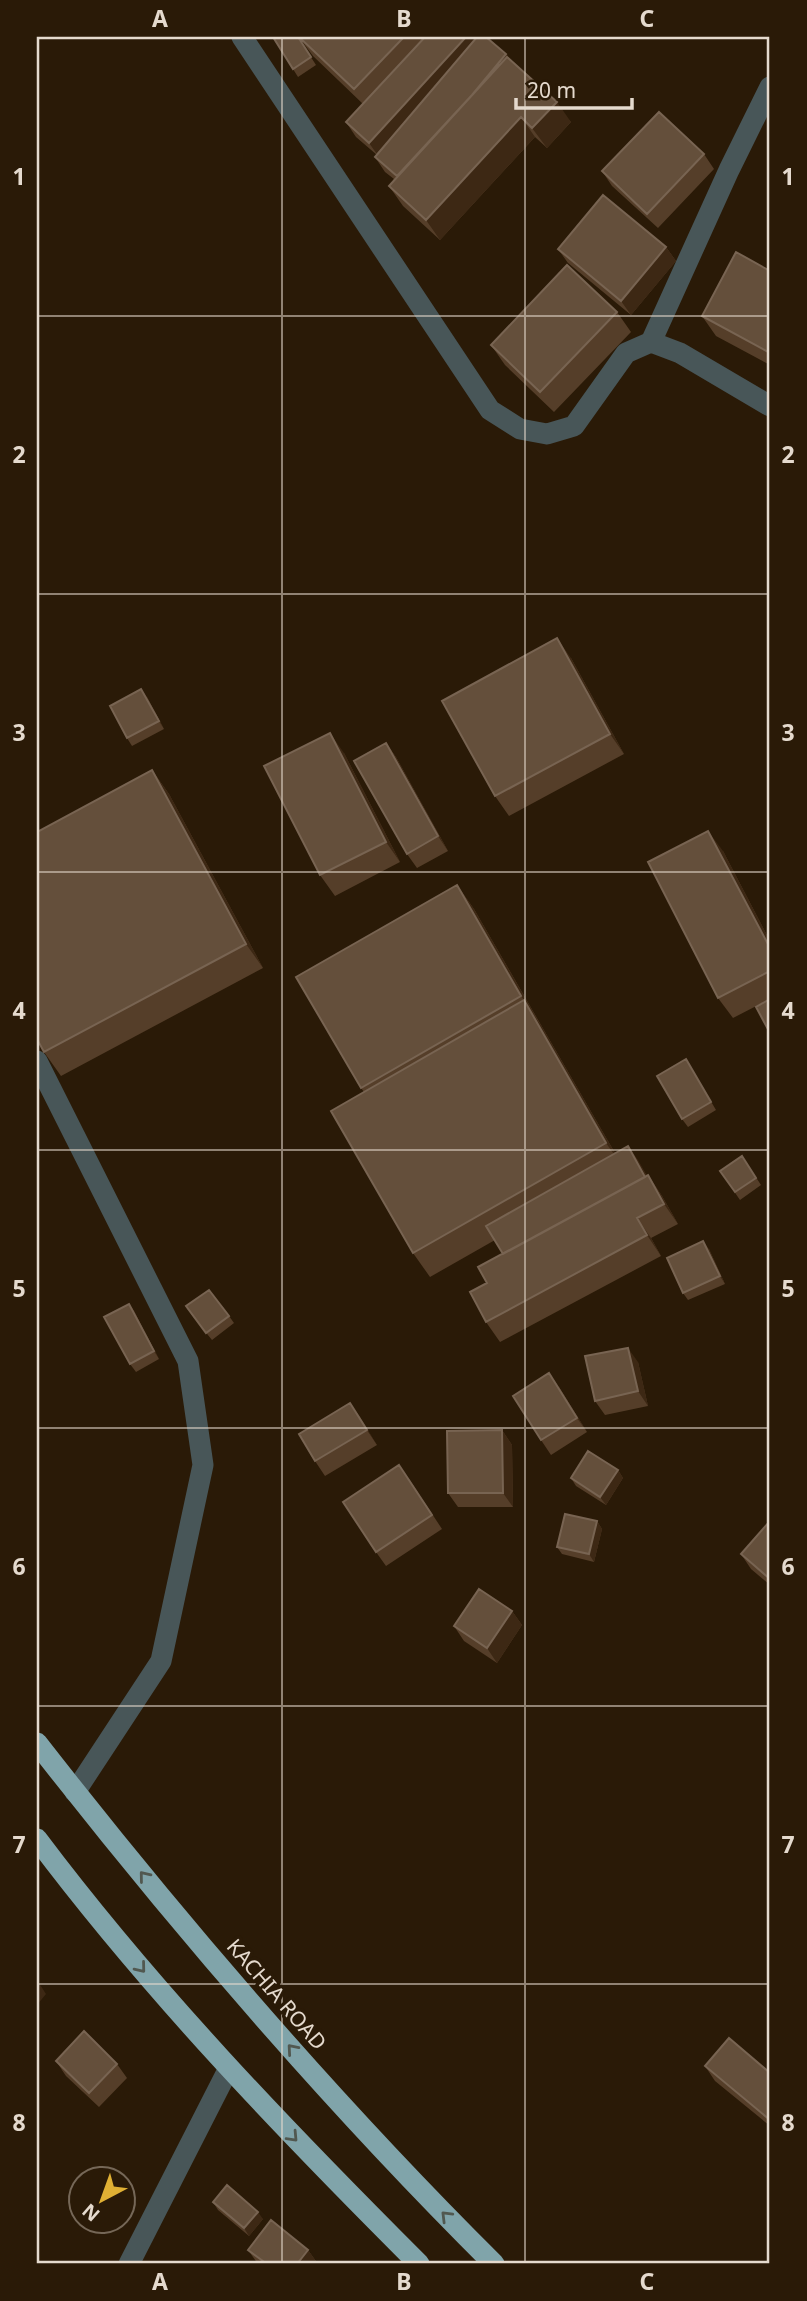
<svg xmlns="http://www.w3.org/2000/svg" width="807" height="2301" font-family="'Noto Sans',sans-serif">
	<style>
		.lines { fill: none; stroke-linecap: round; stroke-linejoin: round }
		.street { stroke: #485658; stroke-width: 21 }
		.highway { stroke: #80a4aa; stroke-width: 21 }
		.wall { fill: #553e29 }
		.shaded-wall { fill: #3d2814 }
		.building { fill: #644f3b; stroke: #786452; stroke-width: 2 }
		.oneway { stroke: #515850 }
		.grid { fill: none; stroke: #e5dace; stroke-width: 2; stroke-opacity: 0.55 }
		.labels { text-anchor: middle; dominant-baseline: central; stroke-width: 7; stroke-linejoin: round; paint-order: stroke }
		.street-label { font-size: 21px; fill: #e5dace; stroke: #2a1a07 }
		.neatline { fill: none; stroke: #e5dace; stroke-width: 2.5 }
		.grid-label { font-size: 23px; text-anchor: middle; font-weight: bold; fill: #e5dace }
	</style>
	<rect width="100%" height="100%" fill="#2a1a07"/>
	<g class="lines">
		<path class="street" d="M242,37L490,410L520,429L547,434L574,426L626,353L651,342L680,353L770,406
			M651,342L729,170L770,87
			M37,1061L188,1361L203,1465L161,1661L75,1792
			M129,2264L229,2068"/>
		<path class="highway" d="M37,1743C179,1925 330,2101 494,2264
			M37,1839C152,1992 284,2129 419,2264"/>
	</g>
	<path class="wall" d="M298,37L316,65L298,77L293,69Z
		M299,37H489L488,39L506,54L510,59L571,122L547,148L535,137L440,240L403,206L389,186L394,179L385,172L375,157L377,155L356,137L346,122L363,104L313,56Z
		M704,154L714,169L658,228L612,186L602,171Z
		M666,247L676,261L631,315L568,263L558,249Z
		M770,271V365L716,336L702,316Z
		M617,312L631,332L554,412L505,365L491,345Z
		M571,658L624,754L509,816L495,796Z
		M147,697L164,729L132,746L127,738Z
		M386,743L396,757L448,851L417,868L407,854Z
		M344,753L400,862L335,896L320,875Z
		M152,770L169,794L263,968L61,1076L44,1052Z
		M723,851L770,941V999L733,1018L718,998Z
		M457,885L474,909L615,1153L628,1146L647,1176L648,1175L662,1196L678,1224L651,1238L661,1256L500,1342L486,1322L487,1283L503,1254L495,1240L430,1277L413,1253L364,1092L361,1088Z
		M686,1059L716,1110L688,1127L682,1119Z
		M742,1156L761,1185L740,1200L720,1171Z
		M709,1249L725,1284L688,1300L683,1293Z
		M129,1304L134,1311L159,1359L136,1372L130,1364Z
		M191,1314L229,1316L234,1323L212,1340Z
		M638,1362L648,1406L605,1415L595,1401Z
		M559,1387L587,1432L551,1455L541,1440Z
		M350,1403L377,1445L325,1476L315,1461Z
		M502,1430L512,1445L513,1507H458L448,1493Z
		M618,1470L623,1478L606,1505L576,1486L571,1478Z
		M409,1479L442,1529L386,1566L376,1552Z
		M597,1521L602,1529L594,1562L562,1554L557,1547Z
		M770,1521V1585L751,1569L741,1554Z
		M512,1611L522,1625L497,1663L464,1641L454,1626Z
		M56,2061L117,2064L127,2078L99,2107L66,2076Z
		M705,2066L770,2073V2126L715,2081Z
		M213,2202L263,2219L249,2236L218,2210Z
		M248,2250H308L318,2264H258Z"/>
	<path class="shaded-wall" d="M466,37H489L379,157L369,143Z
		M506,54L516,68L401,179Z
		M557,102L571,122L547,148L532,128Z
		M521,117L535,137L440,240L426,220Z
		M666,247L676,261L631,315L621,301Z
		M557,638L571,658L624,754L610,734Z
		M141,689L147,697L164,729L159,721Z
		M330,733L344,753L400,862L386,842Z
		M386,743L396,757L448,851L438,836Z
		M152,770L169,794L263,968L246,944Z
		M708,831L723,851L770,941V948Z
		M457,885L474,909L538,1020L521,996Z
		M524,1000L541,1025L623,1167L606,1143Z
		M628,1146L638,1160L657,1193L646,1179Z
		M648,1175L662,1196L678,1224L664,1204Z
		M637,1218L651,1238L661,1256L647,1235Z
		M703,1241L709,1249L725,1284L720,1276Z
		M129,1304L134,1311L159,1359L154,1351Z
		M628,1348L638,1362L648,1406L638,1391Z
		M549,1373L559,1387L587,1432L577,1418Z
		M350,1403L360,1417L377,1445L367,1430Z
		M502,1430L512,1445L513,1507L503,1493Z
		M618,1470L623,1478L606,1505L600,1497Z
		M597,1521L602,1529L594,1562L589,1554Z
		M512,1611L522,1625L497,1663L487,1648Z
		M37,1980L46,1994L37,2005Z
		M258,2212L263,2219L249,2236L244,2228Z
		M308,2250L318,2264H297Z"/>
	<path class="building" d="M273,37H298L311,57L293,69Z
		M299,37H404L354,89Z
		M425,37H466L369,143L346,122Z
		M477,37H486L506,54L472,95L397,176L375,157Z
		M507,57L557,102L532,128L521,117L426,220L389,186Z
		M659,112L704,154L647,214L602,171Z
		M603,195L666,247L621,301L558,249Z
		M736,252L770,271V353L702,316Z
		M567,265L617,312L540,392L491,345Z
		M557,638L610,734L495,796L442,701Z
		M141,689L159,721L127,738L110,706Z
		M330,733L386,842L320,875L264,766Z
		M386,743L438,836L407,854L354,761Z
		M152,770L246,944L44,1052L37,1039V832Z
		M708,831L770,948V971L718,998L648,862Z
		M457,885L521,996L361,1088L296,977Z
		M770,999V1033L756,1007Z
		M524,1000L606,1143L413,1253L331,1111Z
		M686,1059L711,1102L682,1119L657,1076Z
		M628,1146L645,1177L503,1254L486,1226Z
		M742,1156L756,1178L735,1192L720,1171Z
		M648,1175L664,1204L637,1218L647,1235L486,1322L470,1292L487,1283L478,1267Z
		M703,1241L720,1276L683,1293L667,1258Z
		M209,1290L229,1316L206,1333L186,1306Z
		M129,1304L154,1351L130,1364L104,1317Z
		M628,1348L638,1391L595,1401L585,1356Z
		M549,1373L577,1418L541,1440L513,1396Z
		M350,1403L367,1430L315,1461L299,1434Z
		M502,1430L503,1493H448L447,1431Z
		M588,1451L618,1470L600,1497L571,1478Z
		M399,1465L432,1515L376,1552L343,1502Z
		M565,1514L597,1521L589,1554L557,1547Z
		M770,1521V1579L741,1554Z
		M479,1589L512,1611L487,1648L454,1626Z
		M84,2031L117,2064L89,2093L56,2061Z
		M729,2038L770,2073V2120L705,2066Z
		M227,2185L258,2212L244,2228L213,2202Z
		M271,2220L308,2250L297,2264H267L248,2250Z"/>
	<defs><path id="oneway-chevron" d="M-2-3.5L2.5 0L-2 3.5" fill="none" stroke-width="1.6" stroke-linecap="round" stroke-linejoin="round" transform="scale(1.75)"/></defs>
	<g class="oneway">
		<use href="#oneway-chevron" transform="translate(144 1876) rotate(-129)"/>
		<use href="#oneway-chevron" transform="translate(141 1968) rotate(51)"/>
		<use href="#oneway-chevron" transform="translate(292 2049) rotate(-131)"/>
		<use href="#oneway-chevron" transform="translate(293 2137) rotate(47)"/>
		<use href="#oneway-chevron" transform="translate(446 2216) rotate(-135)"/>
	</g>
	<path class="grid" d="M282,37V2264M525,37V2264M37,316H770M37,594H770M37,872H770M37,1150H770M37,1428H770M37,1706H770M37,1984H770"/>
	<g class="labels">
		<g class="street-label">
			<text transform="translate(277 1994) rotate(49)">KACHIA ROAD</text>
		</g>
	</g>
	<rect width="807" height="2301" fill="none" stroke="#2a1a07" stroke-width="77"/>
	<g transform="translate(102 2200) rotate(221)"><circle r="33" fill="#2a1a07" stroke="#756757" stroke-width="2"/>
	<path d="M0-5L12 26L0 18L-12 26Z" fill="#e0b034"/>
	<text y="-10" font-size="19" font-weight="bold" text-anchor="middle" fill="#e5dace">N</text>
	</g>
	<path d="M516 98v10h116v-10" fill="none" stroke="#e5dace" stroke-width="3.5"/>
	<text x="527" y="98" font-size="21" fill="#e5dace" stroke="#2a1a07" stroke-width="5" paint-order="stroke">20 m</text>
	<rect x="38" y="38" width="730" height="2224" class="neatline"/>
	<g class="grid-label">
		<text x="160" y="27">A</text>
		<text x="404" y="27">B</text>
		<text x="647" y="27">C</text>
		<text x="19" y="185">1</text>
		<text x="788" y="185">1</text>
		<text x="19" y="463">2</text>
		<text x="788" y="463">2</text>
		<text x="19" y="741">3</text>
		<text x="788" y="741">3</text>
		<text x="19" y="1019">4</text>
		<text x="788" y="1019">4</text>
		<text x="19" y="1297">5</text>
		<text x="788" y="1297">5</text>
		<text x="19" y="1575">6</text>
		<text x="788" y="1575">6</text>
		<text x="19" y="1853">7</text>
		<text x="788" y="1853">7</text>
		<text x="19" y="2131">8</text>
		<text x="788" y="2131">8</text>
		<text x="160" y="2290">A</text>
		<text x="404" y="2290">B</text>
		<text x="647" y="2290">C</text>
	</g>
</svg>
